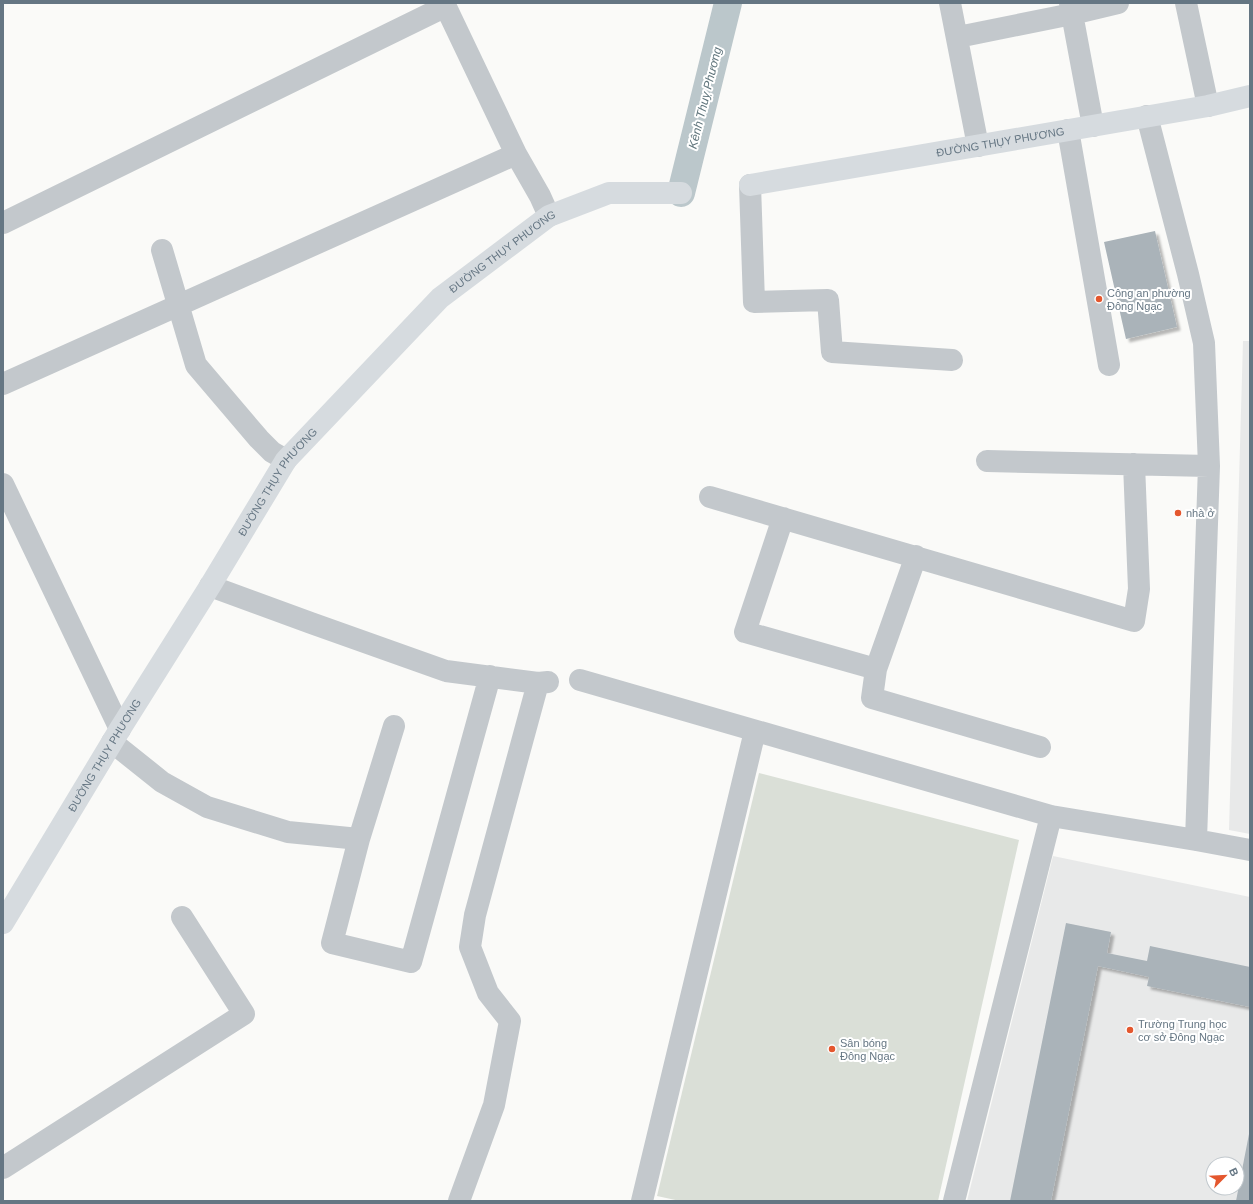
<svg xmlns="http://www.w3.org/2000/svg" width="1253" height="1204" font-family="Arial,sans-serif">
	<style>
		.built { fill: #e8e9e9; fill-rule: evenodd }
		.green { fill: #dadfd7 }
		.lines { fill: none; stroke-linecap: round; stroke-linejoin: round }
		.canal { stroke: #bbc7cb; stroke-width: 28 }
		.building { fill: #aab3b9; filter: url(#shadow) }
		.minor { stroke: #c3c8cc; stroke-width: 22 }
		.major { stroke: #d6dbdf; stroke-width: 22 }
		.poi-dot { fill: #e4572e; stroke: #fff; stroke-width: 1.5 }
		.labels { text-anchor: middle; dominant-baseline: central; stroke-width: 4; stroke-linejoin: round; paint-order: stroke }
		.street-label { font-size: 11px; fill: #657683; stroke: #fff }
		.poi-label { font-size: 11px; fill: #657683; stroke: #fff; text-anchor: start }
		.water-label { font-size: 12px; font-style: italic; fill: #60757c; stroke: #fff }
	</style>
	<defs>
		<filter id="shadow"><feDropShadow dx="3.5" dy="3.5" stdDeviation="1" flood-color="#0004"/></filter>
	</defs>
	<rect width="100%" height="100%" fill="#fafaf8"/>
	<path class="built" d="M1243,341H1250V834L1229,830Z
		M1053,856L1250,897V1201H967ZM1213,1164H1237V1188H1213Z"/>
	<path class="green" d="M759,773L1019,840L938,1201H680L657,1196Z"/>
	<g class="lines">
		<path class="canal" d="M681,193L728,3"/>
	</g>
	<path class="building" d="M1155,231L1177,327L1126,339L1104,242Z
		M1066,923L1111,932L1107,953L1147,961L1150,946L1250,967V1007L1147,986L1149,977L1098,966L1051,1201H1010Z
		M1249,1134L1250,1201H1236Z"/>
	<g class="lines">
		<path class="minor" d="M444,3L516,154L540,196L549,216
			M950,3L978,146
			M1070,3L1093,126
			M1186,3L1208,106
			M958,37L1072,14L1118,3
			M1147,116L1188,274L1204,343L1209,466L1196,840
			M1068,130L1109,365
			M750,185L754,302L828,300L832,352L952,360
			M3,223L446,6
			M162,250L196,365L259,439L272,452L286,460
			M3,384L516,154
			M987,461L1209,466
			M3,484L120,729
			M710,497L1134,621L1139,589L1134,464
			M783,518L745,632L876,669L872,698L1040,747
			M210,586L311,623L446,671L538,683
			M876,669L916,556
			M580,680L1051,816L1196,840L1250,850
			M394,726L359,839L332,943L411,962L490,676
			M112,742L162,782L207,807L288,832L359,839
			M3,1168L244,1014L182,917
			M459,1201L494,1105L510,1021L488,993L470,947L475,915L538,683L548,682
			M642,1201L755,731
			M954,1201L1051,816"/>
		<g class="major">
			<path id="s1" d="M750,185L1208,106L1250,96"/>
			<path id="s2" d="M3,923L120,729L210,586L286,460L440,298L549,216L609,193H681"/>
		</g>
	</g>
	<g class="poi-dot">
		<circle cx="1099" cy="299" r="4"/>
		<circle cx="1178" cy="513" r="4"/>
		<circle cx="1130" cy="1030" r="4"/>
		<circle cx="832" cy="1049" r="4"/>
	</g>
	<g class="labels">
		<g class="street-label">
			<text stroke="none"><textPath href="#s1" startOffset="254">ĐƯỜNG THỤY PHƯƠNG</textPath></text>
			<text stroke="none"><textPath href="#s2" startOffset="844">ĐƯỜNG THỤY PHƯƠNG</textPath></text>
			<text stroke="none"><textPath href="#s2" startOffset="520">ĐƯỜNG THỤY PHƯƠNG</textPath></text>
			<text stroke="none"><textPath href="#s2" startOffset="196">ĐƯỜNG THỤY PHƯƠNG</textPath></text>
		</g>
		<g class="poi-label">
			<text x="1107" y="293">Công an phường<tspan x="1107" dy="13">Đông Ngạc</tspan></text>
			<text x="1186" y="513">nhà ở</text>
			<text x="1138" y="1024">Trường Trung học<tspan x="1138" dy="13">cơ sở Đông Ngạc</tspan></text>
			<text x="840" y="1043">Sân bóng<tspan x="840" dy="13">Đông Ngạc</tspan></text>
		</g>
		<g class="water-label">
			<text transform="translate(705 98) rotate(-76)">Kênh Thuỵ Phương</text>
		</g>
	</g>
	<rect width="1253" height="1204" fill="none" stroke="#657683" stroke-width="8"/>
	<g transform="translate(1225 1176) rotate(66)"><circle r="19" fill="#ffffff" stroke="#c1c8cd"/>
	<path d="M0-3L7 15L0 10L-7 15Z" fill="#e4572e"/>
	<text y="-6" font-size="11" font-weight="bold" text-anchor="middle" fill="#657683">B</text>
	</g>
</svg>
